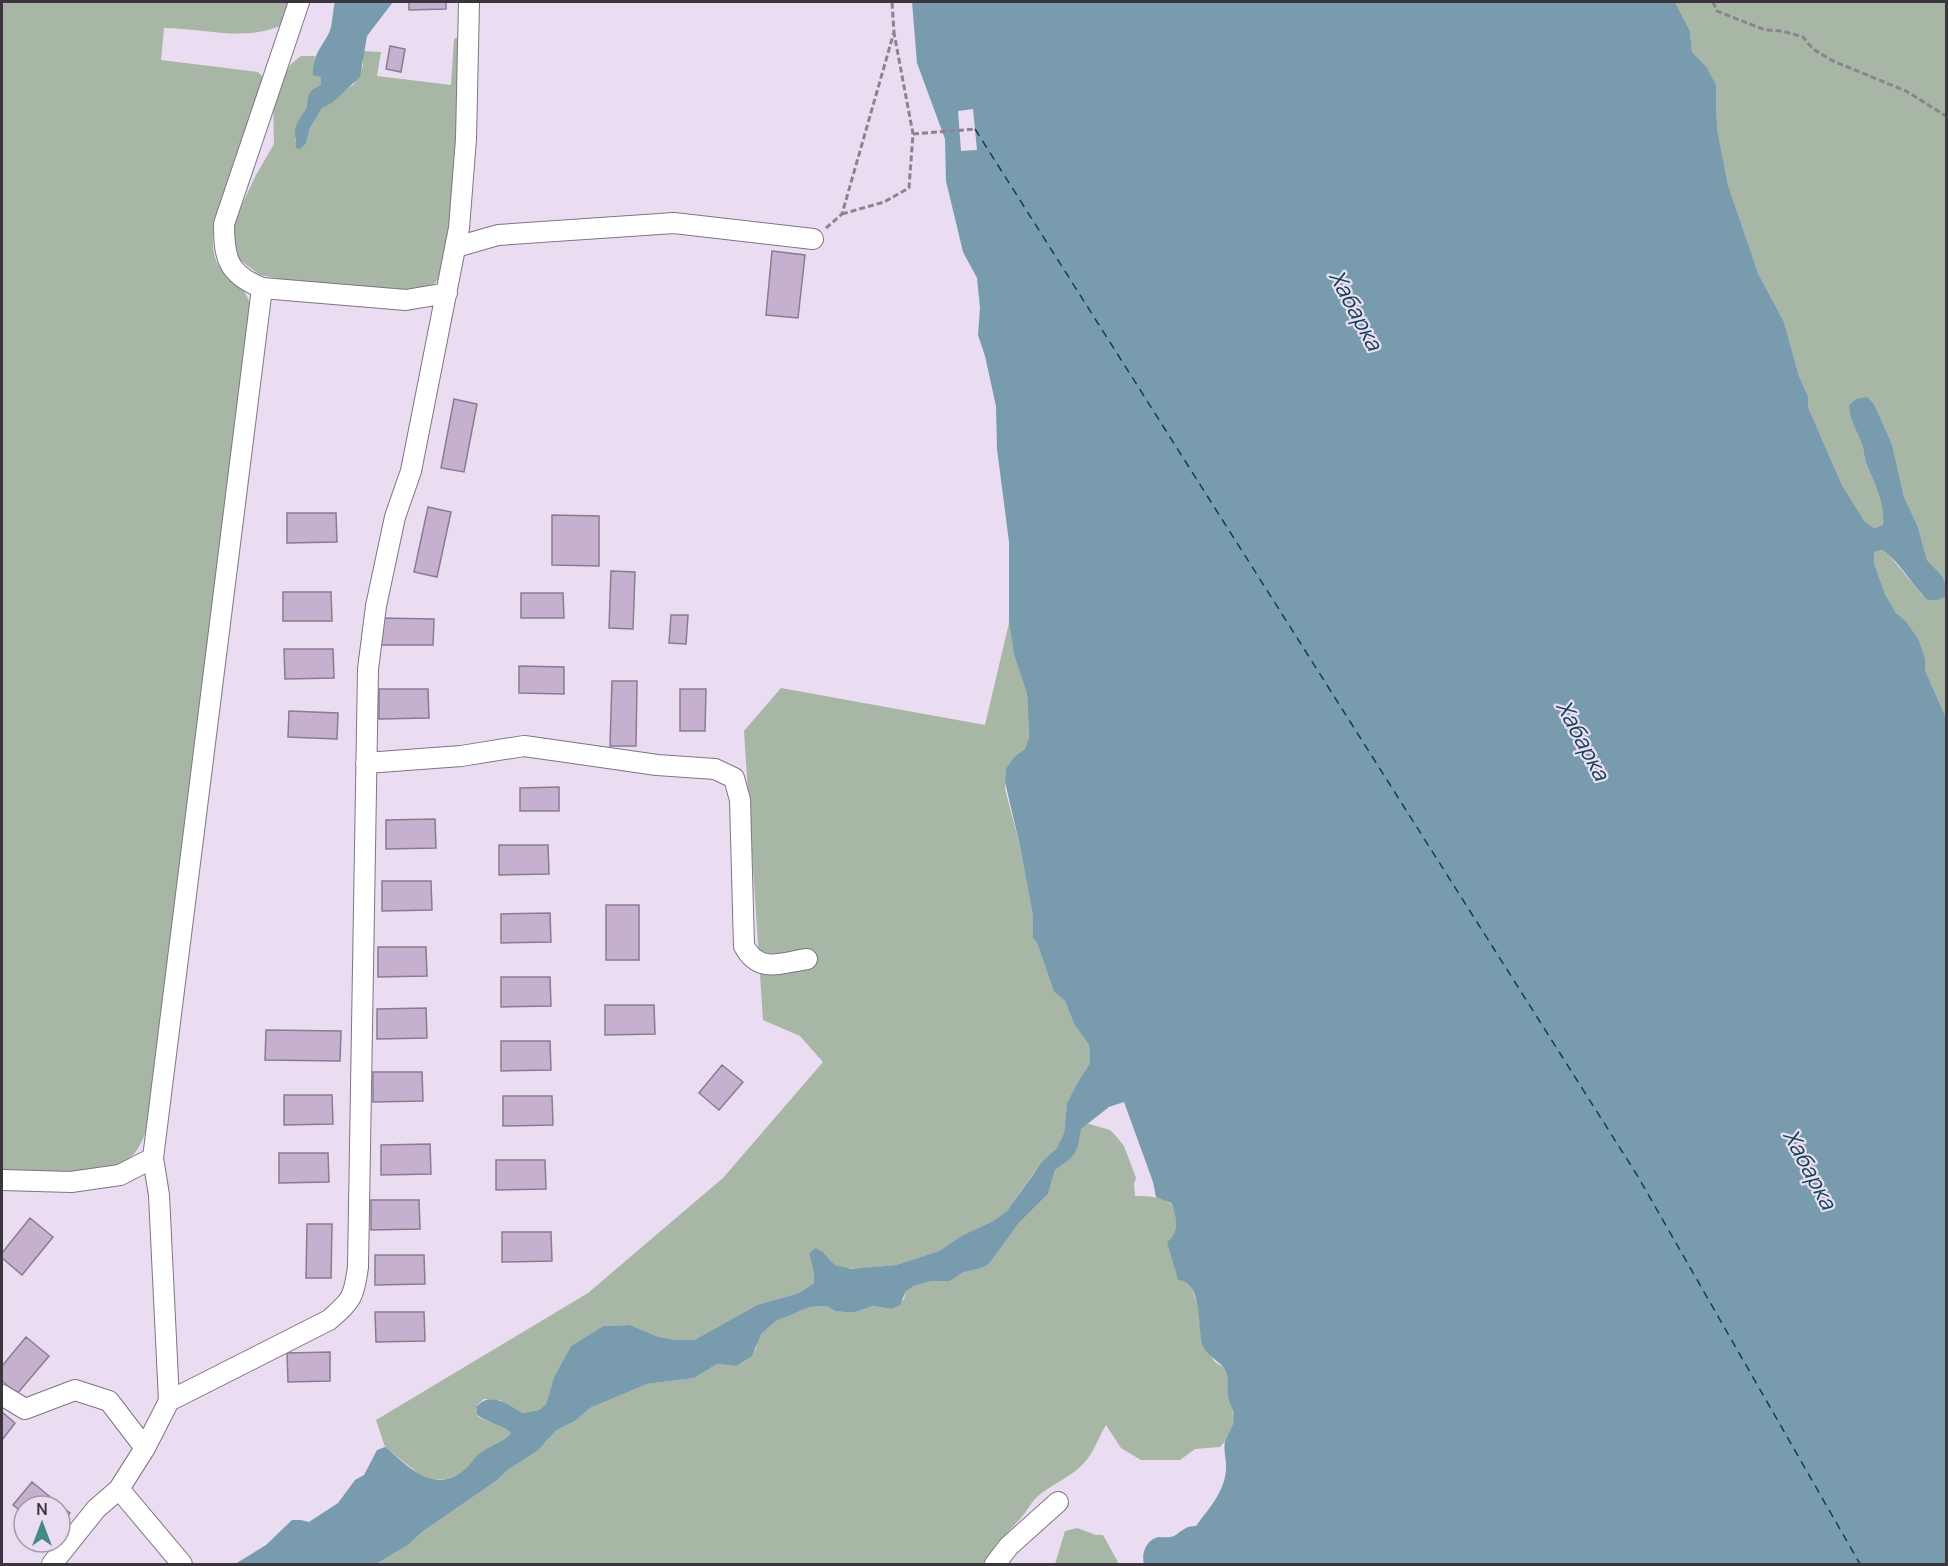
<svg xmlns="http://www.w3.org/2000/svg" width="1948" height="1566" font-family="Manrope,sans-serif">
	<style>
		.green { fill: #a7b6a5 }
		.water { fill: #789cae }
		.pier { fill: #eaddf1 }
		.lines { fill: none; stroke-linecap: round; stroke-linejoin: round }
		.ferry { stroke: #0c3f53; stroke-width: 1.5; stroke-dasharray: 8 6; stroke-linecap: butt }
		.building { fill: #c5b1cf; stroke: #887c8e; stroke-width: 1.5 }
		.minor-casing { stroke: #7f7485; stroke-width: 22 }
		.path { stroke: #8c8391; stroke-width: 3; stroke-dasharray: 6 3; stroke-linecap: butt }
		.minor { stroke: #fff; stroke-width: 20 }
		.labels { text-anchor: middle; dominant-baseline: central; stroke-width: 4.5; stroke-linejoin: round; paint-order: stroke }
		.water-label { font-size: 22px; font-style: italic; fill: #0c3f53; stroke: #eaddf1 }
	</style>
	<rect width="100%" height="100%" fill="#eaddf1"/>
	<path class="green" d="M2,2H292L284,24C246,43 204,28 164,28L161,60L258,72L262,76V86L213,230C213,242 212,255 219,266C222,270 226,272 230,276C242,285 248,296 252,310L147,1129C144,1137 139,1148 134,1154C109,1180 36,1173 2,1173Z
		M1675,2H1946V586L1943,577L1927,560L1918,527L1904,497L1892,444L1874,404L1856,399L1849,405C1849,421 1857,430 1862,444C1864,450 1864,457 1866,463C1874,482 1885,503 1883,525L1874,528L1865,522L1842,485L1808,407V396L1799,376L1784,322L1758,273L1728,185L1717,128L1716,85L1707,67L1692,52L1690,31Z
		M461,36L462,126L447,267L435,283L418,292L295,282L260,275L237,258L230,237L233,224L256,175L274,144L273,101L282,79L291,64L301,56H315L313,67L317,76H321V85L308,96L306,109L295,140L296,143H306L310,128L322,108L354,84L363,66V51L381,52L377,76L451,85L454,39Z
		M1882,550L1889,555L1922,595L1945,597L1946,587V718L1925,670V658L1918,638L1905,620L1896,613L1885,594L1874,563V552Z
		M1009,623L1014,655L1027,694L1029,737L1025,749L1015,756L1006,768L1005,789L1020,846L1033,917V938L1037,943L1054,992L1065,1001L1074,1024L1089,1045L1090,1063L1076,1085L1067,1103L1064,1133L1056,1149L1035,1171L1007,1211L993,1221L961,1236L939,1251L896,1265L859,1269L843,1268L835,1265L823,1252L809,1254L814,1273V1283L799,1293L757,1305L694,1340H676L659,1337L630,1325L603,1326L571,1346L554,1377L546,1404L539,1410L523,1413L500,1400L484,1399L477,1405V1416C488,1423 501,1424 511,1433L498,1444L481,1453L463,1472L447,1479L431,1480L424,1478L385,1447L376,1420L588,1293L723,1178L823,1062L800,1036L763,1020L744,731L781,688L985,725Z
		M1086,1123L1110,1130L1115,1135L1124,1146L1136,1178L1134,1184L1135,1196C1160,1196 1183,1199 1175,1232C1174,1235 1171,1237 1171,1241C1169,1251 1175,1263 1176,1274L1190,1284L1199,1309L1201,1337L1214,1361L1225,1369L1228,1375V1389L1234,1418L1229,1437L1220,1447L1195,1449L1180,1460H1141L1121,1448L1106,1425C1098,1438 1094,1453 1083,1464C1070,1478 1052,1484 1038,1496C1031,1502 1027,1511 1021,1518C1007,1534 993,1544 984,1564H376L408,1545L422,1532L496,1481L509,1469L545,1443L557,1430L575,1421L590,1408L647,1384L694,1378L717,1364L737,1366L745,1361L756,1349L757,1341L761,1334L776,1321L810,1307L827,1306L835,1311L856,1312L873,1306L892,1309L904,1299L906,1291L914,1286L932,1281H950L964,1272L989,1264L1018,1224L1048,1194L1055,1170L1069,1160L1078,1146L1080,1130Z
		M1077,1528L1096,1535H1103L1119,1564H1055L1065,1531Z"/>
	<path class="water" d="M335,2H393L367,36L360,77L333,102L322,108L310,128L306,143L300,149L296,148L295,131L297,123L306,109L308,96L313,89L321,85V77L313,75C312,57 320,49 328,35C333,27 332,12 335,2Z
		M912,2H1675L1690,31L1692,52L1707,67L1716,85L1717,128L1728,185L1758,273L1784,322L1799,376L1808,396V407L1842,485L1865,522L1874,528L1883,525C1885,503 1874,482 1866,463C1864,457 1864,450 1862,444C1857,430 1849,421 1849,405L1856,399L1867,397L1874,404L1892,444L1904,497L1918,527L1927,560L1943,577L1946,586L1945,597L1937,600H1928C1912,586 1899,560 1882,550L1874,552V563L1885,594L1896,613L1905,620L1918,638L1925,658V670L1946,718V1564H1144C1141,1554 1146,1539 1159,1537C1164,1537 1169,1538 1174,1536C1182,1531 1185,1526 1196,1526C1209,1508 1224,1493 1226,1470C1227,1461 1223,1450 1225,1442C1229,1432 1236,1423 1233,1411C1231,1405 1228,1400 1228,1394C1227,1388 1229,1381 1227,1375C1225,1362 1206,1358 1202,1343C1198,1327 1202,1280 1178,1280L1167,1242C1180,1233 1177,1215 1171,1203L1156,1197L1153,1182L1124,1102L1109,1107L1081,1129L1078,1146L1074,1154L1069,1160L1055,1170L1048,1194L1018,1224L989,1264L981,1268L964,1272L950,1281H932L914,1286L906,1291L900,1305L892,1309L873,1306L856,1312H846L835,1311L827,1306L810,1307L776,1321L761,1334L752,1356L737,1366L717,1364L694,1378L647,1384L590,1408L575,1421L557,1430L538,1450L509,1469L496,1481L422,1532L408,1545L376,1564H235L266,1545L292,1520H301L309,1522L338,1503L355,1480L364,1475L377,1450L385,1447C408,1465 431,1495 463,1471C469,1467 473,1459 479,1454C490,1446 502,1443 511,1433C501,1424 488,1423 477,1415V1406C492,1391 508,1405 523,1413L539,1410L546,1404L554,1377L571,1346L603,1326L630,1325L659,1337L676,1340H694L757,1305L799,1293L814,1283V1273L809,1254L815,1248L823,1252L835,1265L851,1269L896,1265L939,1251L961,1236L993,1221L1007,1211L1042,1162L1056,1149L1064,1133L1067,1103L1076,1085L1090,1063L1089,1045L1074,1024L1065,1001L1054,992L1037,943L1033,938V917L1020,846L1005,782L1006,768L1015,756L1025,749L1029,737L1027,694L1014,655L1009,623V542L997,449L996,406L985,356L978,335L980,308L977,278L963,252L946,181L945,139L917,63Z"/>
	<path class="pier" d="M973,109L977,150L961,151L958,111Z"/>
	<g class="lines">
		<path class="ferry" d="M975,129L1637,1175L1860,1564"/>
	</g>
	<path class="building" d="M409,2H446V9L409,10Z
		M390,46L405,49L401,72L386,69Z
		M772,251L805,255L798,318L766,315Z
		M454,399L477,404L464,472L441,468Z
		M428,507L451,512L437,577L414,572Z
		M287,513H336L337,542L287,543Z
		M552,515L599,516V566L552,565Z
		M611,571L635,572L633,629L609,628Z
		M283,592H331L332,621H283Z
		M521,593H563L564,618H521Z
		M671,615H688L686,644L669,643Z
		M380,618L434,619L433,645H380Z
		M284,649H333L334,678L285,679Z
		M519,666L564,667V694L519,693Z
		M612,681H637L636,746H610Z
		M379,689H428L429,718L379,719Z
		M680,689H706L705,731H680Z
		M289,711L338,713L337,739L288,737Z
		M559,787V811H520V788Z
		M435,819L436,848L386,849V820Z
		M499,845H548L549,874L499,875Z
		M382,881H431L432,910L382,911Z
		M606,905H639V960H606Z
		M550,913L551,942L501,943V914Z
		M378,947H426L427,976L378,977Z
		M501,977H550L551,1006L501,1007Z
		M605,1005H654L655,1034L605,1035Z
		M426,1008L427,1038L377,1039V1009Z
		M266,1030L341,1031L340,1061L265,1060Z
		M501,1041H550L551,1070L501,1071Z
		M722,1065L743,1082L719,1110L699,1093Z
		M373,1072H422L423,1101L373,1102Z
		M284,1095H332L333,1124L284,1125Z
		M503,1096H552L553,1125L503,1126Z
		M430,1144L431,1174L381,1175V1145Z
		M279,1153H328L329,1182L279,1183Z
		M496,1160H545L546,1189L496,1190Z
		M371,1200H419L420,1229L371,1230Z
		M30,1218L53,1237L22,1275L2,1258V1253Z
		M307,1224H332L331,1278H306Z
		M502,1232H551L552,1261L502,1262Z
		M375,1255H424L425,1284L375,1285Z
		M375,1312H424L425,1341L376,1342Z
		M26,1337L49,1356L17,1394L2,1381V1366Z
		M330,1352V1381L288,1382L287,1353Z
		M2,1412L15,1423L2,1440Z
		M32,1482L70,1513L60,1525V1506H24V1514L13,1505Z"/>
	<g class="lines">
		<g class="minor-casing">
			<path id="minor" d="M456,247L498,235L674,223L813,239
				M262,288L406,300L447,293
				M366,763L461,756L524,746L657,765L715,769L734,778L740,800L744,946C759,974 780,963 807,959
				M2,1180L71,1182L120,1175L153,1158
				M2,1395L25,1409L75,1390L109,1401L145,1448
				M169,1401L329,1320C352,1300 354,1297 358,1267L368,669L376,606L395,517L411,471L459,228L466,139L469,2
				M119,1489L182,1564
				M52,1564L96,1509L119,1489L145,1448L169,1401L159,1195L153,1158L262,288C228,274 224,259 224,224L299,2
				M995,1564L1009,1546L1058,1502"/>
		</g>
		<path class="path" d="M1713,2L1717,11L1765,30L1782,31L1803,37L1813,49L1833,61L1906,91L1946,116
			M913,134L975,129
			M842,214L884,202L909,188L913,134L894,33
			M826,228L842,214L894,32L892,2"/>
		<use href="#minor" class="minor"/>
	</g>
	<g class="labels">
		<g class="water-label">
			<text transform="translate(1356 310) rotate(62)">Хабарка</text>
			<text transform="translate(1583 740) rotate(62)">Хабарка</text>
			<text transform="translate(1810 1169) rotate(62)">Хабарка</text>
		</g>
	</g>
	<rect width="1948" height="1566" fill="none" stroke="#3a353d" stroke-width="6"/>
	<g transform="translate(42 1524)"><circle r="28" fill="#eaddf1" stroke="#a49aa9" stroke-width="1.5"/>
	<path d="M0-4.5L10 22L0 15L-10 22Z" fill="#438b89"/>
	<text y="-9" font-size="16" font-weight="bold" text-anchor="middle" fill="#3a353d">N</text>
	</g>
</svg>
